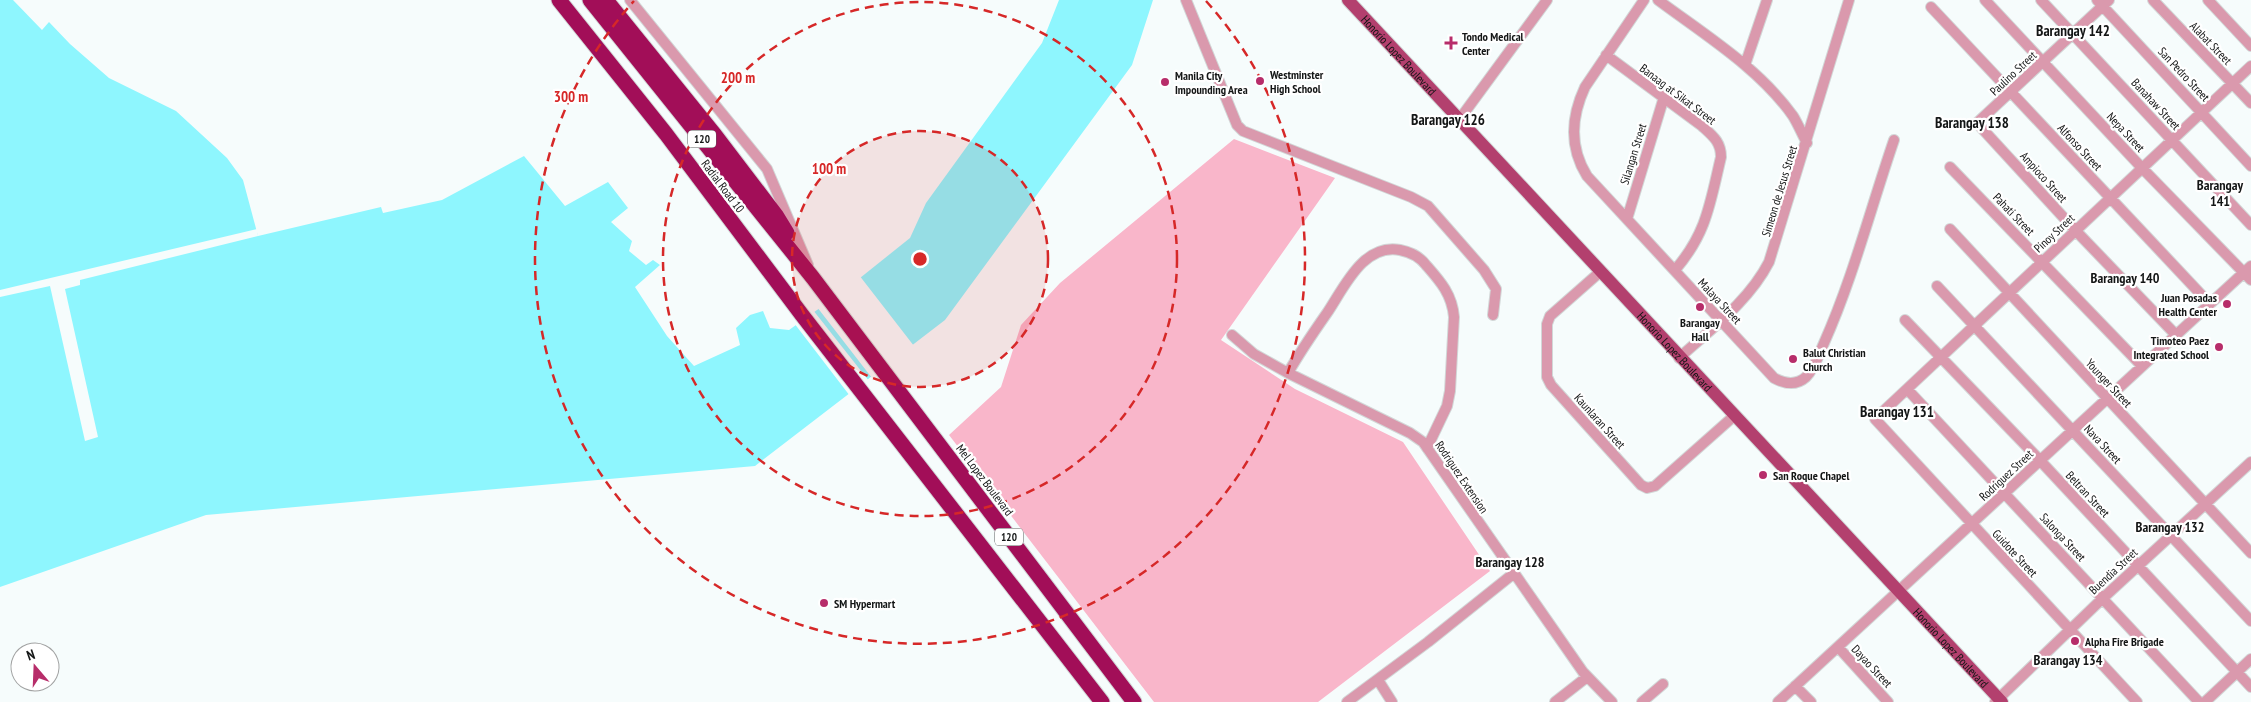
<svg xmlns="http://www.w3.org/2000/svg" width="2251" height="702" font-family="'PT Sans Narrow',sans-serif">
	<style>
		.green { fill: #f9b6ca }
		.water { fill: #8ef6fe }
		.pier { fill: #f6fcfc }
		.lines { fill: none; stroke-linecap: round; stroke-linejoin: round }
		.minor-casing { stroke: #d2d7d7; stroke-width: 12 }
		.major-casing { stroke: #d2d7d7; stroke-width: 14 }
		.highway-casing { stroke: #d2d7d7; stroke-width: 17 }
		.minor { stroke: #da99ad; stroke-width: 10 }
		.major { stroke: #b3406e; stroke-width: 12 }
		.highway { stroke: #a20e58; stroke-width: 15 }
		.ring { fill: none; stroke: #d62828; stroke-width: 2.5; stroke-dasharray: 9 6 }
		.poi-dot { fill: #b72d6a; stroke: #fff; stroke-width: 2 }
		.labels { text-anchor: middle; dominant-baseline: central; stroke-width: 4.5; stroke-linejoin: round; paint-order: stroke }
		.shield { fill: #fff; stroke: #5a5c5c; stroke-width: 1 }
		.shield-label { font-size: 11px; font-weight: bold; fill: #141616 }
		.poi-label { font-size: 12px; font-weight: bold; fill: #141616; stroke: #fff; text-anchor: start }
		.street-label { font-size: 12px; fill: #141616; stroke: #fff }
		.neighbourhood-label { font-size: 14px; font-weight: bold; fill: #141616; stroke: #fff }
		.quarter-label { font-size: 15px; font-weight: bold; fill: #141616; stroke: #fff }
		.centre { fill: #d62828; stroke: #fff; stroke-width: 2.5 }
		.ring-label { font-size: 15px; text-anchor: middle; font-weight: bold; fill: #d62828; stroke: #fff; stroke-width: 4.5; stroke-linejoin: round; paint-order: stroke }
	</style>
	<rect width="100%" height="100%" fill="#f6fcfc"/>
	<path class="green" d="M1234,139L1335,178L1221,340L1295,389L1403,442L1490,571L1318,702H1154L949,435L1001,387L1021,325L1060,283Z"/>
	<path class="water" d="M0,0H13L42,30L49,22L70,44L109,78L176,111L227,158L243,180L258,236L381,207L383,213L442,200L524,156L565,206L608,182L628,208L611,222L632,241L629,251L646,265L653,260L660,265L635,287L667,336L694,366L740,345L736,328L750,315L763,311L770,328L789,330L845,290L910,238L926,203L1042,43L1059,0H1153L1132,65L945,320L755,466L206,515L0,587Z"/>
	<path class="pier" d="M257,229L258,236L80,280V285L65,289L98,437L85,441L50,286L0,297V290Z
		M859,275L914,346L872,378L817,307Z
		M813,310L869,381L850,396L794,323Z"/>
	<g class="lines">
		<g class="minor-casing">
			<path id="minor" d="M630,0L767,169L808,265
				M1186,0L1237,125L1243,131L1411,197L1428,206L1484,270L1496,289L1493,315
				M1644,0L1585,87C1571,117 1569,147 1587,176L1774,378C1785,384 1796,386 1806,377C1815,368 1819,354 1824,343C1853,278 1871,207 1894,140
				M1658,0C1705,35 1759,68 1793,116C1798,124 1802,134 1807,143
				M1985,0L2142,168L2251,280
				M2041,0L2251,225
				M2097,0L2251,166
				M2109,0L1977,123L2076,231L2176,335
				M2153,0L2251,103
				M2208,0L2251,46
				M1931,7L2210,304
				M1606,55L1702,126C1713,136 1721,142 1721,157C1710,203 1707,233 1675,270
				M1745,65L1767,0
				M1459,120L1547,0
				M1950,167L2142,366
				M1627,219L1664,97
				M1950,229L2251,553
				M1600,272L1550,316L1547,324V377L1551,385L1641,485L1647,488L1655,486L1734,416
				M1937,286L2251,621
				M1905,320L2034,454L2251,687
				M1232,335L1254,354L1288,373L1410,433L1423,442L1583,672L1612,702
				M1679,358C1711,329 1749,301 1769,262L1849,0
				M1288,373C1300,352 1313,333 1327,313C1344,288 1363,243 1400,250C1410,252 1420,257 1426,265C1440,281 1452,294 1454,317L1450,391L1447,406L1427,448
				M1907,389L2199,702
				M1838,647L1888,702
				M1378,680L1392,702
				M1795,686L1811,702
				M1347,702L1428,642L1513,574
				M1555,702L1587,677
				M1642,702L1663,684
				M1778,702L2251,266
				M1995,702L2103,598L2251,462
				M2137,702L1875,419L2251,66
				M2205,702L2251,659"/>
		</g>
		<g class="major-casing">
			<g id="major">
				<path id="s1" d="M1348,0L2002,702"/>
			</g>
		</g>
		<g class="highway-casing">
			<path id="highway" d="M559,0L666,134L802,315L1102,702
				M590,0L813,278L1134,702
				M606,0L715,135L776,215L787,233"/>
		</g>
		<use href="#minor" class="minor"/>
		<use href="#major" class="major"/>
		<use href="#highway" class="highway"/>
	</g>
	<circle cx="920" cy="259" r="128" fill="#d62828" fill-opacity=".12"/>
	<g class="ring">
		<circle cx="920" cy="259" r="128"/>
		<circle cx="920" cy="259" r="257"/>
		<path d="M1206 1A385 385 0 1 1 634 1"/>
	</g>
	<g class="poi-dot">
		<path d="M1448.5 35.5h5v5h5v5h-5v5h-5v-5h-5v-5h5z"/>
		<circle cx="1260" cy="81" r="5"/>
		<circle cx="1165" cy="82" r="5"/>
		<circle cx="2227" cy="304" r="5"/>
		<circle cx="1700" cy="307" r="5"/>
		<circle cx="2219" cy="347" r="5"/>
		<circle cx="1793" cy="359" r="5"/>
		<circle cx="1763" cy="475" r="5"/>
		<circle cx="824" cy="603" r="5"/>
		<circle cx="2075" cy="641" r="5"/>
	</g>
	<g class="labels">
		<g class="shield">
			<rect x="688" y="130.5" width="28" height="17" rx="4"/>
			<rect x="995" y="528.5" width="28" height="17" rx="4"/>
		</g>
		<g class="shield-label">
			<text x="702" y="139">120</text>
			<text x="1009" y="537">120</text>
		</g>
		<g class="poi-label">
			<text x="1462" y="36">Tondo Medical<tspan x="1462" dy="14">Center</tspan></text>
			<text x="1270" y="74">Westminster<tspan x="1270" dy="14">High School</tspan></text>
			<text x="1175" y="75">Manila City<tspan x="1175" dy="14">Impounding Area</tspan></text>
			<text x="2217" y="297" text-anchor="end">Juan Posadas<tspan x="2217" dy="14">Health Center</tspan></text>
			<text x="1700" y="322" text-anchor="middle">Barangay<tspan x="1700" dy="14">Hall</tspan></text>
			<text x="2209" y="340" text-anchor="end">Timoteo Paez<tspan x="2209" dy="14">Integrated School</tspan></text>
			<text x="1803" y="352">Balut Christian<tspan x="1803" dy="14">Church</tspan></text>
			<text x="1773" y="475">San Roque Chapel</text>
			<text x="834" y="603">SM Hypermart</text>
			<text x="2085" y="641">Alpha Fire Brigade</text>
		</g>
		<g class="street-label">
			<text transform="translate(2211 43) rotate(46)">Alabat Street</text>
			<text stroke="none"><textPath href="#s1" startOffset="75">Honorio Lopez Boulevard</textPath></text>
			<text transform="translate(2013 73) rotate(-43)">Paulino Street</text>
			<text transform="translate(2184 74) rotate(47)">San Pedro Street</text>
			<text transform="translate(1678 94) rotate(37)">Banaag at Sikat Street</text>
			<text transform="translate(2156 104) rotate(47)">Banahaw Street</text>
			<text transform="translate(2126 132) rotate(47)">Nepa Street</text>
			<text transform="translate(2080 147) rotate(47)">Alfonso Street</text>
			<text transform="translate(1633 154) rotate(-73)">Silangan Street</text>
			<text transform="translate(2044 177) rotate(48)">Ampioco Street</text>
			<text transform="translate(723 186) rotate(53)">Radial Road 10</text>
			<text transform="translate(1779 191) rotate(-73)">Simeon de Jesus Street</text>
			<text transform="translate(2014 214) rotate(46)">Pahati Street</text>
			<text transform="translate(2054 233) rotate(-43)">Pinoy Street</text>
			<text transform="translate(1720 301) rotate(47)">Malaya Street</text>
			<text stroke="none"><textPath href="#s1" startOffset="480">Honorio Lopez Boulevard</textPath></text>
			<text transform="translate(2109 383) rotate(47)">Younger Street</text>
			<text transform="translate(1600 421) rotate(48)">Kaunlaran Street</text>
			<text transform="translate(2103 444) rotate(47)">Nava Street</text>
			<text transform="translate(2006 475) rotate(-43)">Rodriguez Street</text>
			<text transform="translate(1462 477) rotate(56)">Rodriguez Extension</text>
			<text transform="translate(985 480) rotate(53)">Mel Lopez Boulevard</text>
			<text transform="translate(2088 494) rotate(47)">Beltran Street</text>
			<text transform="translate(2063 537) rotate(47)">Salonga Street</text>
			<text transform="translate(2015 553) rotate(47)">Guidote Street</text>
			<text transform="translate(2113 571) rotate(-43)">Buendia Street</text>
			<text stroke="none"><textPath href="#s1" startOffset="885">Honorio Lopez Boulevard</textPath></text>
			<text transform="translate(1872 666) rotate(47)">Dayao Street</text>
		</g>
		<g class="neighbourhood-label">
			<text x="2220" y="185">Barangay<tspan x="2220" dy="16">141</tspan></text>
			<text x="2125" y="278">Barangay 140</text>
			<text x="2170" y="527">Barangay 132</text>
			<text x="1510" y="562">Barangay 128</text>
			<text x="2068" y="660">Barangay 134</text>
		</g>
		<g class="quarter-label">
			<text x="2073" y="30">Barangay 142</text>
			<text x="1448" y="119">Barangay 126</text>
			<text x="1972" y="122">Barangay 138</text>
			<text x="1897" y="411">Barangay 131</text>
		</g>
	</g>
	<circle cx="920" cy="259" r="8" class="centre"/>
	<g class="ring-label">
		<text x="738" y="83">200 m</text>
		<text x="571" y="102">300 m</text>
		<text x="829" y="174">100 m</text>
	</g>
	<g transform="translate(35 667) rotate(341)"><circle r="24" fill="#ffffff" stroke="#a1a2a2"/>
	<path d="M0-4L9 19L0 12L-9 19Z" fill="#b72d6a"/>
	<text y="-8" font-size="14" font-weight="bold" text-anchor="middle" fill="#141616">N</text>
	</g>
</svg>
